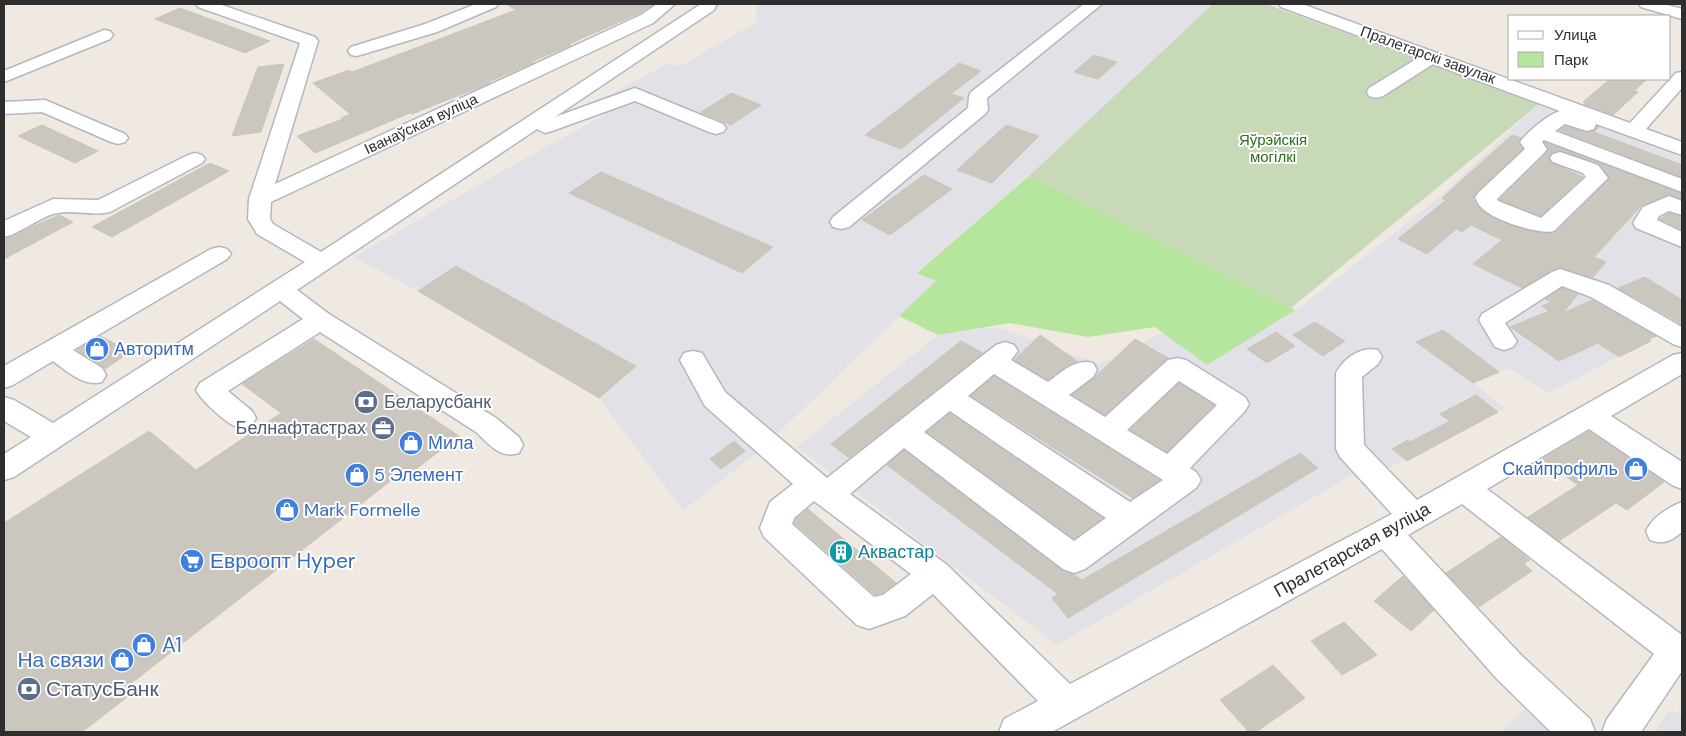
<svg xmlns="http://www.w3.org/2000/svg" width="1686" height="736" font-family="'DM Sans',sans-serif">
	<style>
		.industrial { fill: #e3e1e8 }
		.green { fill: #b6e59e }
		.cemetery { fill: #c8d9b8 }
		.building { fill: #cbc7bf; stroke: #cbc5ba }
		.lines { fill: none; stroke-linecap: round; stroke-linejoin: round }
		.minor-casing { stroke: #b4b7c1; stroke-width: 3 }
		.minor { fill: #fff; fill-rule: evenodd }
		.labels { text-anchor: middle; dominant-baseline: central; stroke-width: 4; stroke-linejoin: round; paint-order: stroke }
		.far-street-label { font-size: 15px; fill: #2e2e2e; stroke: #fff }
		.far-park-label { font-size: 15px; fill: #2c6e1b; stroke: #fff }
		.shop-label { font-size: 18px; fill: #366cbe; stroke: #fff; text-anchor: start }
		.service-label { font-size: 18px; fill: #4e5e75; stroke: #fff; text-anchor: start }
		.street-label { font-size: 18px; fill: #2e2e2e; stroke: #fff }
		.culture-label { font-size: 18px; fill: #0d838f; stroke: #fff; text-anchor: start }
		.near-shop-label { font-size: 21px; fill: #366cbe; stroke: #fff; text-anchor: start }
		.near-service-label { font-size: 21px; fill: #4e5e75; stroke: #fff; text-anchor: start }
	</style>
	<rect width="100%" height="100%" fill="#efe9e1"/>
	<path class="industrial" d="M763,4H1213L1090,123L917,272L936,281L767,444L683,511L599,398L418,291L354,257L508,168L605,115L589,106L668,63L679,67L758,21L755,7Z
		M1539,104L1682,158V324L1549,393L1509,368L1474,383L1505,408L1362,482L1352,475L1057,645L797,447L938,335L998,327L1099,364L1164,332L1207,365L1306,303L1437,199Z
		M1525,709L1554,732H1500Z
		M1671,709L1682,716V732H1654Z"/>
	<path class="green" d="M1029,176L1295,310L1207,365L1155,327L1088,337L1010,323L938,335L899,316L936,281L917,273Z"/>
	<path class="cemetery" d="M1213,4H1266L1539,104L1291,308L1029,176Z"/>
	<path class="building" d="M506,4H654L640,13L569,44L571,45L531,62L533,63L488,82L490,83L412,114L410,113L315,153L297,136L343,119L341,118L350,114L313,83L349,70L352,72L516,10Z
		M180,8L270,41L245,53L155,19Z
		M1094,55L1117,62L1098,79L1074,72Z
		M959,63L981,71L951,94L964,98L901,149L865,135Z
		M284,64L261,132L232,136L258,67Z
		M1610,79H1647L1634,91L1638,92L1613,115L1584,104L1586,103L1583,102Z
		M731,93L761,105L731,125L701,112Z
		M42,125L98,151L75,163L18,136Z
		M1006,125L1039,136L992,183L957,170Z
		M1565,126L1586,133L1595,131L1597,126L1599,127L1594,132L1682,165V177L1559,130Z
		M1512,135L1521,138L1518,142L1523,149L1477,192L1473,197L1480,209L1505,223L1538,233H1554L1609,179V177L1599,163L1559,150L1552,152L1548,157L1552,163L1583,177L1541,216L1499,200L1546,154L1549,149L1544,142L1682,194V199L1668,194L1641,206L1594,257L1606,262L1592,278L1559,267L1522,288L1473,264L1502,240L1471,225L1462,232L1456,229L1427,254L1398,239L1446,200L1442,198Z
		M210,163L229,171L112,237L92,227Z
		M601,172L683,208L773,247L742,273L569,193Z
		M924,175L952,189L890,235L862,220Z
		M1669,213L1682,217V230L1660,219Z
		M59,215L73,222L4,259V239Z
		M456,266L636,366L599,398L418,291Z
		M1645,277L1682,300V324L1618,288Z
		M1562,288L1578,294L1563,313L1592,300L1656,336L1649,339L1651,341L1619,357L1598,343L1559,361L1510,327L1549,311L1542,306L1551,302L1545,299Z
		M1315,322L1345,341L1323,356L1293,335Z
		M1443,330L1499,372L1473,383L1416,342Z
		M1276,332L1295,346L1267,363L1247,349Z
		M1040,335L1077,361L1068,365L1048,380L1014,360Z
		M101,336L130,352L105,369L77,350Z
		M314,339L459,436L398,483L393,479L129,685L135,691L82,732H4V523L149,431L196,470L281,413L242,384Z
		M1135,339L1168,358L1105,415L1072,395L1094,378Z
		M961,341L983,353L849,458L831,444Z
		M994,376L1160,480L1133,498L971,396Z
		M1179,383L1214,405L1167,452L1130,430Z
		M1476,395L1498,412L1407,461L1392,449L1408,440L1410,442L1450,421L1440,414Z
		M950,413L1103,518L1074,539L927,432Z
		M1589,431L1664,482L1627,510L1616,503L1559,541L1528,517L1578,485L1542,459Z
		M734,441L745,451L721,469L710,459Z
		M904,450L1062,570L1074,575L1082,580L1300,453L1318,468L1068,618L1052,598L1058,594L887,465Z
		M808,509L896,583L882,593L875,595L794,523L796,519Z
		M1501,537L1530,560L1524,564L1532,571L1479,607L1446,573Z
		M1403,576L1434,610L1411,631L1374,601Z
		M1344,622L1377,655L1342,675L1311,641Z
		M1273,665L1305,698L1256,732H1249L1220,700Z"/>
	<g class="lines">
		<g class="minor-casing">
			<path id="minor" d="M196,4H219L315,37L318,41L275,184L641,15L657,4H675L653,23L271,202L270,219L273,224L321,252L701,4H717L714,10L555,117L635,88L723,124L726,128L723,132L716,134L709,132L635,101L552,131L545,133L537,129L297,290L329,314L496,418L519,437L523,445L519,453C500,459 490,445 476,432L320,332L228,391L252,411L256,418L252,425C248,427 244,428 240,428C228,426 201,400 196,390L200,383L303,319L280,301L14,477L4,480V454L31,437L4,421V397L14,400L53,423L305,262L257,234L248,219L249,199L300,43L198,7Z
				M476,4H498L496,7L437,32L357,56L351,55L348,51L351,47L425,24Z
				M1084,4H1102L987,98L988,110L985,114L849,227L841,229L833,227L830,222L833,217L968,108L969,96L971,92Z
				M1279,4H1302L1630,123L1676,73L1682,72V88L1646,129L1682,142V155L1596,124L1594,129L1587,131L1565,124L1555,131L1682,179V192L1544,140L1542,142L1547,149L1544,153L1497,199L1498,201L1541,218L1586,177L1583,173L1553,162L1550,158L1553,154L1560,152L1598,165L1608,178L1554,231C1539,235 1493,220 1482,208C1479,206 1477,201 1475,198L1478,193L1525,149L1520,142C1527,132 1549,114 1560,111L1433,64L1383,96L1376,98L1369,96L1367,92L1369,88L1418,58L1281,7Z
				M1639,4H1664L1682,9V19L1641,7Z
				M104,30L110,31L113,35L110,39L4,82V71Z
				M45,100L125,134L128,138L125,142L118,144L111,142L42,112L4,114V102Z
				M195,153L202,155L205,159L202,163L110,212C93,216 75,210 58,213C42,215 22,233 4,237V221L53,199L98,200L188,155Z
				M1669,196L1682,201V215L1669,211L1659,216L1657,220L1682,232V247L1636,228L1633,223L1643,207Z
				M219,247L227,249L231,254L227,259L73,350L102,368L106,375L102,382C84,387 68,372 53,361L13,385L4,388V366L211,249Z
				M1560,269L1609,285L1682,327V347L1673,344L1591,297L1562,286L1505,323L1517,341L1513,347L1504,350L1495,347L1479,320L1482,314L1552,272Z
				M1005,342L1014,345L1018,351L1011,360L1048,382C1062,372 1075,358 1093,363L1097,370L1093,377L1069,395L1105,417L1168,360L1177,358L1186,360L1245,397L1249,404L1245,411L1190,468L1196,472L1201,480L1196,488L1085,569L1074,573L1063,569L904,448L850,494L946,564L1070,684L1392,514L1340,457L1336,449V373C1344,358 1361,346 1378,350L1382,357L1378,364L1362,377L1364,445L1417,500L1673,355L1682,353V374L1611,416L1682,462V489L1672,485L1589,429L1487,489L1682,635V671L1641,732H1602L1607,719L1654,654L1462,504L1408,535L1521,655L1590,719L1595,732H1551L1497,679L1382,549L1052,732H999L1004,719L1038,701L933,594L905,616L869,629L857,625L764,537L760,528L770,502L793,484L705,406L680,360L684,353L693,351L702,353L725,392L827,478L996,345ZM994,374L1163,480L1130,502L968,396ZM1179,381L1217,405L1167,454L1127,430ZM950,411L1106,518L1074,541L924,432ZM814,501L911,574L883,595L874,597L792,524L794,518Z
				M1682,502V532C1671,541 1664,545 1650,540L1646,531C1653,517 1667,508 1682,502Z"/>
		</g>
		<use href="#minor" class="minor"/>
	</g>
	<defs>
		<g id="shop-disc" transform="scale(1.25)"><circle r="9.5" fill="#3f7fe0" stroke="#fff"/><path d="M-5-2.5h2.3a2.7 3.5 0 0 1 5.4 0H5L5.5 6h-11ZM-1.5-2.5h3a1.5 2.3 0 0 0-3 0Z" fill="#fff"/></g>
		<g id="bank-disc" transform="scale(1.25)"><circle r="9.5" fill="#5c6f8a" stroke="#fff"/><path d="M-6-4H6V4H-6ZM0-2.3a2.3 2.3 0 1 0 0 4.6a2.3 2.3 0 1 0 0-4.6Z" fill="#fff"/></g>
		<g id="office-disc" transform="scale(1.25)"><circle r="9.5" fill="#5c6f8a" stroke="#fff"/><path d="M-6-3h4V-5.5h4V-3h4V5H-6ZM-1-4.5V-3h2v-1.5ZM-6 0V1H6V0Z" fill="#fff"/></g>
		<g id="building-disc" transform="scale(1.25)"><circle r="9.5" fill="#0f9aa8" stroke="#fff"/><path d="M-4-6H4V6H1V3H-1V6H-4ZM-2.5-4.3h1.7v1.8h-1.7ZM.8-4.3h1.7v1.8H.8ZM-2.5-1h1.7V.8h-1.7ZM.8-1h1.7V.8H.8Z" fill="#fff"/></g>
		<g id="supermarket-disc" transform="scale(1.25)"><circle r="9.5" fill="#3f7fe0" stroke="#fff"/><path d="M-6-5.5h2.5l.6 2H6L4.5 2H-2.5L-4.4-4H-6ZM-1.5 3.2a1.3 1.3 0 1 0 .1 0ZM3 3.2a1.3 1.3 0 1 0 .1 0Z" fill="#fff"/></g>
	</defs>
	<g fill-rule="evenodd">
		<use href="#shop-disc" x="97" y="349"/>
		<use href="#bank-disc" x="366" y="402"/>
		<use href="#office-disc" x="383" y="428"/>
		<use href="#shop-disc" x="411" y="443"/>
		<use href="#shop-disc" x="1636" y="469"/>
		<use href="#shop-disc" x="357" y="475"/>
		<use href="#shop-disc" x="287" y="510"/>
		<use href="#building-disc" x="841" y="552"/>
		<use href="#supermarket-disc" x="192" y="561"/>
		<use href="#shop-disc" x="144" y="645"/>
		<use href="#shop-disc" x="122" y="660"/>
		<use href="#bank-disc" x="29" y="689"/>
	</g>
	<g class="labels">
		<g class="far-street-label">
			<text transform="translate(1428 55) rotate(20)">Пралетарскі завулак</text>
			<text transform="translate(421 124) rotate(-25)">Іванаўская вуліца</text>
		</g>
		<g class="far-park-label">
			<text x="1273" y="140">Яўрэйскія<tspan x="1273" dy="17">могілкі</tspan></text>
		</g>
		<g class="shop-label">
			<text x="114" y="349">Авторитм</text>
			<text x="428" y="443">Мила</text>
			<text x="1618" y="469" text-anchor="end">Скайпрофиль</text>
			<text x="374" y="475">5 Элемент</text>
			<text x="304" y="510">Mark Formelle</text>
		</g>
		<g class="service-label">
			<text x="384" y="402">Беларусбанк</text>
			<text x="366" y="428" text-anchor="end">Белнафтастрах</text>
		</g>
		<g class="street-label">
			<text transform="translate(1352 550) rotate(-29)">Пралетарская вуліца</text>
		</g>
		<g class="culture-label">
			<text x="858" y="552">Аквастар</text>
		</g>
		<g class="near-shop-label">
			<text x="210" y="561">Евроопт Hyper</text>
			<text x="162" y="645">A1</text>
			<text x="104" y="660" text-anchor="end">На связи</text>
		</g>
		<g class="near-service-label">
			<text x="46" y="689">СтатусБанк</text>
		</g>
	</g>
	<rect width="1686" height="736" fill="none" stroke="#2e2e2e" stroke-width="10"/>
	<rect x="1508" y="15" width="162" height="65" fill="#ffffff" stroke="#ababab"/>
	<rect x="1518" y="31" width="25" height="8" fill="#ffffff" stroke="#ababab"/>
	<text x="1554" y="40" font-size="15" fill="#2e2e2e">Улица</text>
	<rect x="1518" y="52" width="25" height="15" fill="#b6e59e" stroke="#ababab"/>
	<text x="1554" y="65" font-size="15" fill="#2e2e2e">Парк</text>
</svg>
